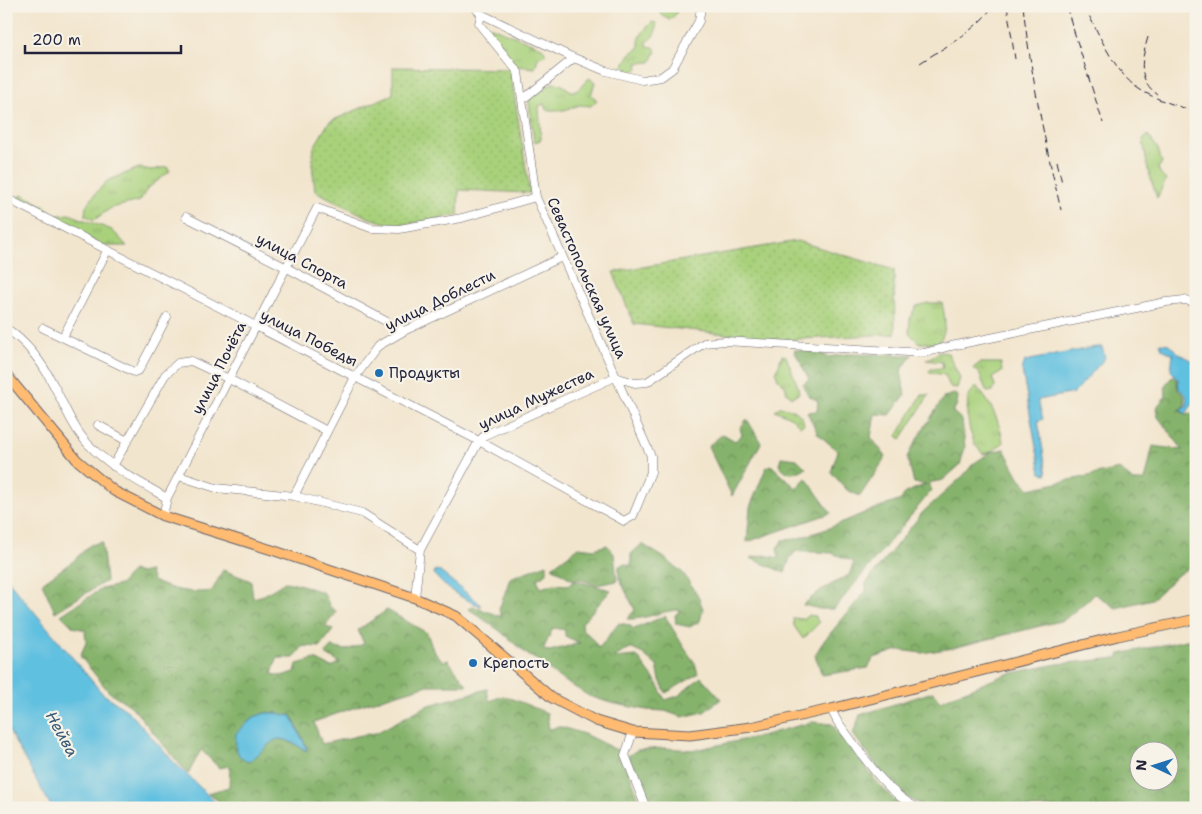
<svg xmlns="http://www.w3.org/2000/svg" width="1202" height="814" font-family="'Shantell Sans',sans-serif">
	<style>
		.grass { fill: url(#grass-tufts); stroke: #667a5c }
		.forest { fill: url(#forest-crowns); stroke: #546a54; fill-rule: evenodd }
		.garden { fill: url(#garden-dots); stroke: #667a5c }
		.water { fill: #61c0e0; stroke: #42718e }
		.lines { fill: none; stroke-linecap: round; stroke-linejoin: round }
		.minor-casing { stroke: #6b666e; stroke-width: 9 }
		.major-casing { stroke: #6b666e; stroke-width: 11 }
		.minor { stroke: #fff; stroke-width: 8 }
		.major { stroke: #ffbb71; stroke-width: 9 }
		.rail { stroke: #22223b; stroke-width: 1; stroke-dasharray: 8 4; stroke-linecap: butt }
		.poi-dot { fill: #1f6fb2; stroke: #f7f3e8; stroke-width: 2 }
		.labels { text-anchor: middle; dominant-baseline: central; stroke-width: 4.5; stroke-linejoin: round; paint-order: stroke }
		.street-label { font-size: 15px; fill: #22223b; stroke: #f7f3e8 }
		.poi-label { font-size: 15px; fill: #22223b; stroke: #f7f3e8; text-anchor: start }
		.water-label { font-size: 16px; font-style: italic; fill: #385975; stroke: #f7f3e8 }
	</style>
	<defs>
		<pattern id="grass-tufts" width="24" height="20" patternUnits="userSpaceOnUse" patternTransform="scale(1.25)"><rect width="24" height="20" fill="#a9d17c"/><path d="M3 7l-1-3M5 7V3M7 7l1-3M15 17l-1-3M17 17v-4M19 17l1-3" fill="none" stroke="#91b36c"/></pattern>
		<pattern id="forest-crowns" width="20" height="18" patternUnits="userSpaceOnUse" patternTransform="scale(1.25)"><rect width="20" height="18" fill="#86b36c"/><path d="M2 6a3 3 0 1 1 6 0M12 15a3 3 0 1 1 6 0" fill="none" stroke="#6d915a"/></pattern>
		<pattern id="garden-dots" width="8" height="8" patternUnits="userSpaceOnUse" patternTransform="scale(1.25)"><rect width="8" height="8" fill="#a9d17c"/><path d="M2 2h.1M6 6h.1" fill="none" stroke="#91b36c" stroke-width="1.8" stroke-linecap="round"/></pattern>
	</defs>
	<rect width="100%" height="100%" fill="#f7f3e8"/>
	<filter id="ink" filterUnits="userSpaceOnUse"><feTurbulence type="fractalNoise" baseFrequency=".02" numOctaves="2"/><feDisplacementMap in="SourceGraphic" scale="10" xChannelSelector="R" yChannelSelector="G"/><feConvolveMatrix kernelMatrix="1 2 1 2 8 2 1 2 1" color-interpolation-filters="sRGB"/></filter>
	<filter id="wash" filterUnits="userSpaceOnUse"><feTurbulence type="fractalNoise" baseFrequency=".0096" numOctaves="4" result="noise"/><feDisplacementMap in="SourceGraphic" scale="20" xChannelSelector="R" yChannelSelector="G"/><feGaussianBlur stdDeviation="1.12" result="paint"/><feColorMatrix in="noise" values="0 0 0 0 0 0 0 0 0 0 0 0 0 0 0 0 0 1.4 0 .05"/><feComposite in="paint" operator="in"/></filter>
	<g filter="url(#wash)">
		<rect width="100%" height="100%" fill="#f2e5cd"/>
		<path class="grass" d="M660,6H675L677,13L670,20L662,16L659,9Z
			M652,22L656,23C657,33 654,36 647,42V46L654,47L656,51L651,62L637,63L638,68L633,72L625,70L623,66L630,54L639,48C638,34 644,31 652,22Z
			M489,26L542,47L546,54L538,58L535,68L517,66L487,29Z
			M589,78L595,82L591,95L597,100L591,106L580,105L564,110H546L544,104L539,106L541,140L534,142L529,103L530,98L552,83L561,84L571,91H577Z
			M1148,135L1158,149L1162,163L1158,168L1161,175L1166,180L1157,198L1148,170L1143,140Z
			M167,167L170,171L147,189L140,201L111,208L94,220L85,215L86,206L96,193L107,181L139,168L152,170Z
			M22,194L47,208L53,216L69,214L112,230L127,246H105L47,217L18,198Z
			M928,303H942C945,317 948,331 938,343H919L909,333L910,318L916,306Z
			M940,352L948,353L960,378L957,388L950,387L945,375L928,372L931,369L943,368L942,362L926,360Z
			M782,355L786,356L798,387L799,393L792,397L787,393L785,385L778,379L776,373Z
			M980,363H1001L1002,372L992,378L995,385L993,391L987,392L979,373L973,368Z
			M976,386C991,403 1000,421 1003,443L991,452L983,454L975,445L970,431L967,414L968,397Z
			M922,395H929L901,439L897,436Z
			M780,407C792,408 802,412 804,424L800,426L792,418L775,410Z
			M809,615L815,616L819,623L803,639L794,626L793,618L803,619Z"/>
		<path class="forest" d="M794,350L814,351L829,357L845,354L912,355L901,371L905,395L890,415L875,414L871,437L886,457L860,496L847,490L831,472L838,451L818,434L807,412L817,411L818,401L808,395L803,384L809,379Z
			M1173,376L1177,380L1178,390L1184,395L1185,405L1179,410L1186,415L1196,412V563L1179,574L1152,599L1116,608L1095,594L1064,620L953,648L922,653L898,650L874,658L868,668L822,675L815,655L823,642L866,591V583L923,512L964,475L973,464L991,452L1004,449L1019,477L1030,489L1119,469L1133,481H1144C1149,470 1149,458 1153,446L1183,450L1158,417L1156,408L1166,396L1165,385Z
			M954,394L958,396L957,404L953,412L962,420L965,447L960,465L943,480L928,483L932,490L834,609H820L803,605L821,590L849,575L854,562L832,553L796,551L790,558L785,573L750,558L764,555L779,558L777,548L783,540L796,539L827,529L864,513L901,500L905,493L926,484L914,483L907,457L919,436L944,397Z
			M747,419L761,443L732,496L708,446L723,434L735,441L742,435L740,428Z
			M781,457L797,459L806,468C794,474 789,476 779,465Z
			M771,465L796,488L806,478L831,513L747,542L750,507L766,468Z
			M102,542L106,581L55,612L42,583L72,562L90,545Z
			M642,544L663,557L683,573L698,596L703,609L700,621L690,627L676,624L675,615L680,610C662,610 646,620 627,619L635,610L619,578V566L625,564L631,566V554Z
			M607,545L614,554L617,581L597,585L582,580L571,579L552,567L579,547L594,549Z
			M547,564V573L537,579L541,588L554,584L567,585L576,581L611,590L582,623L583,631L589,635L599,648L619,623L629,625L634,629L665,616L685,649L695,663L698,674L666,693L660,680L657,666L643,654L630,648L613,658L637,656L657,683L665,700L678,696L701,677L721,699L704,712L682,717L665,711L647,710L611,703L589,696L555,675L541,662L528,655L500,631L469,609L473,606L502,617L499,610L510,578ZM553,628L565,630V636L580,643L550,651L543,650Z
			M223,570L251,581L253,598L264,595L285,582L302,585L324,593L330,607L337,612L325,626L333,630L320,647L303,646L294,658H277L272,674L281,676L295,672L297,664L315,659L331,667L340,663L325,654L331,647L346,650L364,644L358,630L387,610L427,633L433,650L443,661L448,660L467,685H428L361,705L314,722L322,744L366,734L376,733L426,706L487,689L489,701L503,696L518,701L547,713L549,730L558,726L584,734L621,752L643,808H227L208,793L229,787L230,766L219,768L201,750L188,774L131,706L109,692L80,656L86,643L85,630L73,627L61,615L101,589L120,585L132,571L141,573L149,571L153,581C170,590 193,594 212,591ZM265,713H276L292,716C295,725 307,745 307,751C269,728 277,742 248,762C235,756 235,745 236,733L254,717Z
			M1196,638V808H926L902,795L883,775L853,734L860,715L933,692L940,701L1007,674L1057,664L1118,658L1120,654ZM1140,752H1170V782H1140Z
			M812,722L832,724L877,782L895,801L907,808H650L628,756L637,750L664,748L694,750L757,737Z"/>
		<path class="garden" d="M393,67L510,69L530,193L459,190L458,215L397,226L369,218L315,191L312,163L314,147L329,122L393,94Z
			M797,241L894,270L895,334L780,340L634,324L613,272Z"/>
		<path class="water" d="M1160,343L1169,344L1177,352L1196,363V392L1193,397L1196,403L1191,406L1186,414L1180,410L1187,405L1186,395L1179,389L1178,380L1171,370L1173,354L1162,349Z
			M1096,347H1102L1105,358L1074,393L1038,400L1043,419L1038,421L1047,474L1041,473L1022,370L1025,361Z
			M435,570L439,571L478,602L481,606C463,599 446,590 434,574Z
			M6,578L102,693L129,712L173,761L221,808H142L124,798L126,808H52L6,726Z
			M265,713H276L292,716C295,726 306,744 307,751C269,728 278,742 248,762C235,756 235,745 236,733L254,717Z"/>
	</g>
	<g filter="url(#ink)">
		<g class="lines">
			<g class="minor-casing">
				<path id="minor" d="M474,6L481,14L574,58L606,71L642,80L661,77L672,69L699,21L701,6
					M522,100L574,58
					M6,198L355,377L479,441L624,521L633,516L651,472V456L536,197L518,72L479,24L481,14
					M186,217L287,268L404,331
					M6,328C26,342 42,362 53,384C64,404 72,427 88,444C110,467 139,482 167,498
					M43,328L134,372L139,370L167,317
					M63,337L107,251
					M98,425L127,441
					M113,466L165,375L178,363L191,361L229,379L327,431
					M179,476L216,488L294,496L362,513L420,550
					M294,496L355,377L378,346L404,331L562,257
					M163,516L167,498L317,208L371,228L399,229L462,218L536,197
					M415,598L420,550L479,441L485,435L615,377L635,383L647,382L704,343L725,341L924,353L951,346L1166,302L1185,300L1196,303
					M831,709L837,721C861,752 882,789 917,808
					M633,732L625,755L646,808"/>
			</g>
			<g class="major-casing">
				<path id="major" d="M6,374L77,460L114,491L163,516L272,550L415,598L456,616L552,698L596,721L633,732L690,735L751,727L831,709L1118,636L1196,619"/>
			</g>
			<use href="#minor" class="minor"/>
			<use href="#major" class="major"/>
			<path class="rail" d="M1007,6L1015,59
				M1023,6C1031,75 1045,143 1061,210
				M1066,6L1103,123
				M1084,6C1098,31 1114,73 1139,89C1156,100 1176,105 1196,112
				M1148,37C1142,58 1136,79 1157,94
				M920,63C946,46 975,32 993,6
				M1057,161L1062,183"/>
		</g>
	</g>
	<g class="poi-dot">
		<circle cx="379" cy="373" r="5"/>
		<circle cx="473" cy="663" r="5"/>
	</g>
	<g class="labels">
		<g class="street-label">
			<text transform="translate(302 261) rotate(28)">улица Спорта</text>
			<text transform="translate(587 278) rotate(66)">Севастопольская улица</text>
			<text transform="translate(440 300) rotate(-26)">улица Доблести</text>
			<text transform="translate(309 338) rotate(27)">улица Победы</text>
			<text transform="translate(219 368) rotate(-63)">улица Почёта</text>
			<text transform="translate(536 399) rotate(-25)">улица Мужества</text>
		</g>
		<g class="poi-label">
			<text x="389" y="373">Продукты</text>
			<text x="483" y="663">Крепость</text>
		</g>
		<g class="water-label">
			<text transform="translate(62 734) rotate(61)">Нейва</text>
		</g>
	</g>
	<rect width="1202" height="814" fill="none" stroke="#f7f3e8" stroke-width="25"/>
	<g transform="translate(1154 766) rotate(274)"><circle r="24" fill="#f7f3e8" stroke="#a29fa3"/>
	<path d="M0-4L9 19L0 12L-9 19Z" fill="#1f6fb2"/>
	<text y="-8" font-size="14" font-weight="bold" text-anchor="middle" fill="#22223b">N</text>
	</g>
	<path d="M25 45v8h156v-8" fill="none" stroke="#22223b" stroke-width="2.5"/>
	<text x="32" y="45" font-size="15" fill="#22223b" stroke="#f7f3e8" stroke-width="4" paint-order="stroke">200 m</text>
</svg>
